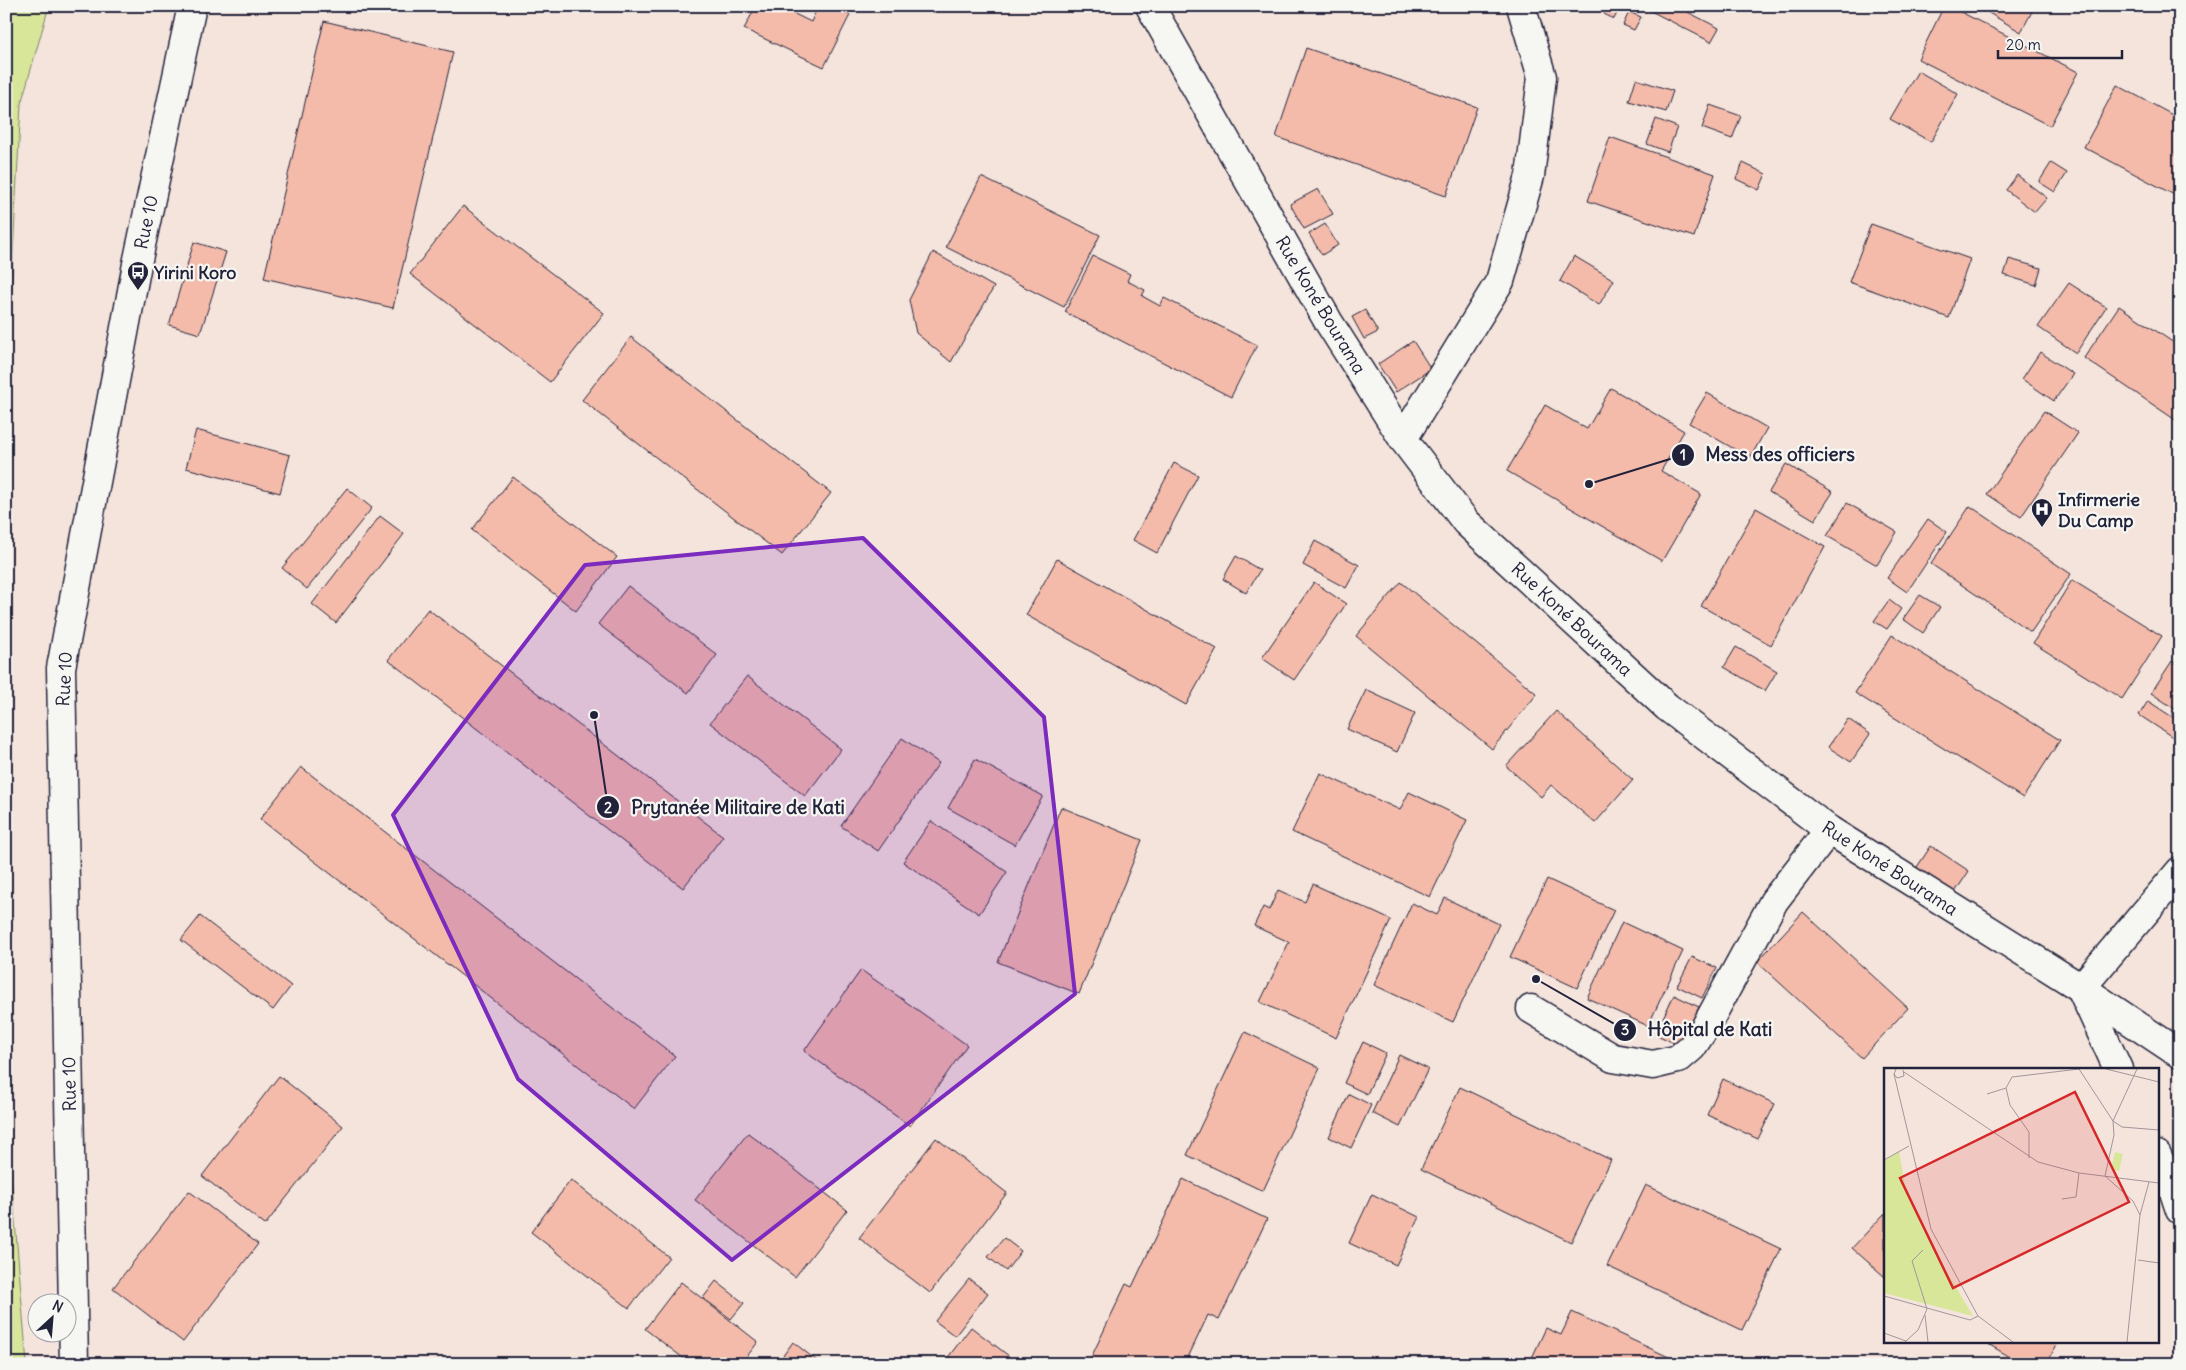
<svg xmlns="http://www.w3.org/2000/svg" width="2186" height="1370" font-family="Delius,sans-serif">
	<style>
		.garden { fill: #d8e69a; stroke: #7d846a }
		.building { fill: #f4bbaa; stroke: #22223b }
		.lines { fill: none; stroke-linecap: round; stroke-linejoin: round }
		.minor-casing { stroke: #22223b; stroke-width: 31 }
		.major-casing { stroke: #22223b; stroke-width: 31 }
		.highway-casing { stroke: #22223b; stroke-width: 31 }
		.minor { stroke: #f6f6f2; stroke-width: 28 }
		.major { stroke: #f6f6f2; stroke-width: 28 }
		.highway { stroke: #f6f6f2; stroke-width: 28 }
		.marked { fill: #7b2cbf; fill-opacity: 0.2; stroke: #7b2cbf; stroke-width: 4; stroke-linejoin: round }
		.labels { text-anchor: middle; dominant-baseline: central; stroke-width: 4.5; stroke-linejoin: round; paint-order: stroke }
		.street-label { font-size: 18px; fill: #22223b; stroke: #f6f6f2 }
		.poi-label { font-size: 18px; font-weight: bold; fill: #22223b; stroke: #f6f6f2; text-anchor: start }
		.inset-road { fill: none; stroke: #a1969c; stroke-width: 1 }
		.view { fill: #d62828; fill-opacity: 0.15; stroke: #d62828; stroke-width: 2.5 }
		.inset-edge { fill: none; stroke: #22223b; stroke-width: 2.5 }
		.leader { fill: none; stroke: #22223b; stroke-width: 2 }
		.callout-dot { fill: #22223b; stroke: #f6f6f2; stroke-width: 2 }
		.mark-label { font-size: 15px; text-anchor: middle; font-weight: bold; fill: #fff }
		.callout-label { font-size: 19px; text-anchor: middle; font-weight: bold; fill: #22223b; stroke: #f6f6f2; stroke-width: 4.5; stroke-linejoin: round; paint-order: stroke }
	</style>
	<rect width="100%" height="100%" fill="#f5e4dc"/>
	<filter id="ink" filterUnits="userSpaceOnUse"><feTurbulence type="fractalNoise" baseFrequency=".02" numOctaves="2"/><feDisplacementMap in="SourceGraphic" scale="10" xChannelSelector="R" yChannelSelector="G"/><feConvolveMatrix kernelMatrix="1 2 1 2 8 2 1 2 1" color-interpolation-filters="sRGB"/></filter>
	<g filter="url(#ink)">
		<path class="garden" d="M6,6H49L21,104L6,384Z
			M6,1114L27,1364H6Z"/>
		<path class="building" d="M756,6H778L811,22L818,6H830L850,15L824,67L744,29Z
			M1608,6L1620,7L1614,19L1604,14Z
			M1646,6H1676L1719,28L1711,42L1645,8Z
			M1944,6H1949L2078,72L2050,126L1918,59Z
			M1977,6H2035L2021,32Z
			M1629,12L1641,17L1634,30L1623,25Z
			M324,21L453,52L393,308L264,278Z
			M1306,48L1477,107L1446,196L1276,137Z
			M1918,71L1958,94L1931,142L1890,119Z
			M1636,79L1673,91L1666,112L1629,101Z
			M2117,85L2180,119V198L2084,147Z
			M1710,105L1741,116L1732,139L1702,128Z
			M1656,119L1677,127L1668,152L1647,144Z
			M1610,137L1715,174L1694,237L1588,201Z
			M1743,163L1766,174L1759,190L1736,179Z
			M2051,163L2067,173L2055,192L2039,182Z
			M2017,175L2047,198L2035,212L2006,190Z
			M981,177L1100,235L1064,307L946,247Z
			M1318,189L1333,214L1304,229L1290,204Z
			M463,206L604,313L550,382L410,274Z
			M1325,224L1338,245L1322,255L1309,234Z
			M1871,224L1970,259L1949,318L1849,282Z
			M194,242L226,252L200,334L169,325Z
			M933,252L994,287L951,362L916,333L909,300Z
			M1093,256L1130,274L1127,281L1145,290L1142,296L1160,306L1164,298L1257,345L1231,397L1065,312Z
			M1574,256L1614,280L1599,305L1560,281Z
			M2009,259L2041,268L2036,285L2004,275Z
			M2069,283L2106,307L2076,353L2038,327Z
			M2119,306L2180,347V423L2084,358Z
			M1365,310L1378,332L1364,339L1352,317Z
			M631,337L831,493L782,555L582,400Z
			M1413,341L1431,369L1396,392L1378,364Z
			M2040,352L2073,374L2054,401L2022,379Z
			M1611,388L1684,431L1661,471L1701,494L1662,561L1507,471L1545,405L1587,429Z
			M1707,393L1767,428L1750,458L1689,423Z
			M2044,411L2078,433L2021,517L1987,494Z
			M196,430L290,455L280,493L186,468Z
			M1174,463L1198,475L1157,553L1133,540Z
			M1786,464L1833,492L1815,520L1769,492Z
			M513,477L617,557L576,611L472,530Z
			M347,488L372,508L307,589L282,568Z
			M1847,503L1897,532L1877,565L1827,536Z
			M1970,506L2071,574L2031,632L1931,564Z
			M1756,508L1825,547L1771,645L1701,606Z
			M380,516L404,534L336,623L312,604Z
			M1928,519L1947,532L1907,592L1887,578Z
			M1315,541L1359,565L1346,588L1303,565Z
			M1236,556L1260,570L1246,593L1223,579Z
			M1057,559L1217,649L1186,705L1026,615Z
			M2072,580L2162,636L2122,699L2033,643Z
			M1314,582L1346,604L1294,680L1262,658Z
			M1401,582L1537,694L1492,749L1356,636Z
			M628,586L717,655L688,693L598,624Z
			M1920,595L1940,607L1923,633L1903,619Z
			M1889,600L1901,609L1887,629L1874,621Z
			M428,609L723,836L683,888L388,660Z
			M1892,635L2060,740L2023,798L1855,693Z
			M1736,647L1777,671L1765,691L1724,667Z
			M2172,661L2180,666L2178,711L2151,693Z
			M747,676L841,749L805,796L710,723Z
			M1366,690L1415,713L1397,752L1347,729Z
			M2148,701L2180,722V742L2139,715Z
			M1556,711L1633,780L1595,823L1551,785L1541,797L1506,766Z
			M1848,719L1870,734L1851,762L1828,747Z
			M902,738L939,763L878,851L841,826Z
			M975,759L1043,796L1015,845L948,808Z
			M301,767L675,1056L634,1109L260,819Z
			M1320,773L1400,810L1409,792L1467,820L1430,897L1292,832Z
			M1061,807L1142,840L1079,994L998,962Z
			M931,821L1007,872L979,914L903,862Z
			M1931,846L1969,871L1953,895L1915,870Z
			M1547,879L1614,910L1577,988L1510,957Z
			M1313,884L1391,920L1336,1038L1260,1002L1289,942L1254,926L1263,907L1269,910L1278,890L1305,902Z
			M1445,898L1499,924L1453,1022L1374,985L1412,903L1437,915Z
			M1803,912L1908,1008L1862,1058L1757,962Z
			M200,916L291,986L273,1010L181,940Z
			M1622,922L1683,951L1648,1026L1587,998Z
			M1692,957L1717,968L1702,998L1677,986Z
			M861,970L967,1045L910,1126L804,1051Z
			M1674,995L1699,1007L1680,1046L1655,1034Z
			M1245,1032L1320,1068L1263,1191L1187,1155Z
			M1363,1042L1386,1053L1367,1094L1344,1083Z
			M1399,1055L1428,1069L1400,1127L1372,1113Z
			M279,1076L343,1126L265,1225L202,1176Z
			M1723,1079L1775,1104L1758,1139L1707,1115Z
			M1460,1087L1611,1160L1571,1242L1421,1169Z
			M1349,1094L1371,1105L1351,1148L1329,1137Z
			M748,1133L847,1210L795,1277L695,1200Z
			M936,1138L1007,1193L930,1293L859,1238Z
			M1183,1179L1267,1219L1219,1320L1208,1315L1185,1364H1088L1126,1284L1132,1287Z
			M571,1180L669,1257L629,1308L531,1232Z
			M1646,1185L1781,1249L1742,1330L1607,1266Z
			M189,1191L258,1244L183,1342L113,1288Z
			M1372,1194L1419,1217L1396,1265L1349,1243Z
			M1885,1213V1277L1852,1248Z
			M1004,1238L1021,1251L1006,1271L988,1257Z
			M969,1279L988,1293L955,1336L935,1321Z
			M716,1281L744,1303L731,1319L703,1298Z
			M681,1282L758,1342L741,1364H691L645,1329Z
			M1572,1312L1673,1359L1670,1364H1529L1546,1328L1561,1335Z
			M971,1327L1009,1356L1003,1364H943Z
			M1983,1341H2059L2046,1364H2022Z
			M793,1342L821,1364H777Z"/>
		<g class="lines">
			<g class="minor-casing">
				<path id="minor" d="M1403,439L1500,281L1530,176L1542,77L1521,6
					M1531,1009L1613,1058L1653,1065L1678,1059L1692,1047L1706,1026L1774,901L1829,830
					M2118,1069L2081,988L2180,871
					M2157,1155L2174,1192L2180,1210"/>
			</g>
			<g class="major-casing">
				<path id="major" d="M74,1364L61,668L137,264L192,6"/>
			</g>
			<g class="highway-casing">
				<path id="highway" d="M1150,6L1328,321L1403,439L1466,522L1667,707L1829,830L2081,988L2180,1054"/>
			</g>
			<use href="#minor" class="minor"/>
			<use href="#major" class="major"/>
			<use href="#highway" class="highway"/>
		</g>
	</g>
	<path class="marked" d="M863,538L1044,717L1075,994L732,1260L518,1079L393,815L585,565Z"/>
	<defs>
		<g id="bus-pin" transform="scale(1.125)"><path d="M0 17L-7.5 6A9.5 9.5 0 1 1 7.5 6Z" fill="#22223b" stroke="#f6f6f2"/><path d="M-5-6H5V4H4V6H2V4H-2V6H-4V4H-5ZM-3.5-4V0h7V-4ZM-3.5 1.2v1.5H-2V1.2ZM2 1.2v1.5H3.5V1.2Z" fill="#fff"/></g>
		<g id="hospital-pin" transform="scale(1.125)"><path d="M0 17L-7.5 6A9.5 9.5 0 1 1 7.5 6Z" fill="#22223b" stroke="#f6f6f2"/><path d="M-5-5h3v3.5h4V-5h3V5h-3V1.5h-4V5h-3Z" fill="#fff"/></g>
	</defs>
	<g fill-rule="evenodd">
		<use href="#bus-pin" x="138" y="272"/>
		<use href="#hospital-pin" x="2042" y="509"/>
	</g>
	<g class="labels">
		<g class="street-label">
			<text transform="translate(146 222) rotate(-78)">Rue 10</text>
			<text transform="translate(1321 305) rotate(59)">Rue Koné Bourama</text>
			<text transform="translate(1572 619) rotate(43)">Rue Koné Bourama</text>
			<text transform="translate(64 679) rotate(-87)">Rue 10</text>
			<text transform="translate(1890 868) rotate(33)">Rue Koné Bourama</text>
			<text transform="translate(69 1084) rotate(-91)">Rue 10</text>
		</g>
		<g class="poi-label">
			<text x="154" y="272">Yirini Koro</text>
			<text x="2058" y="499">Infirmerie<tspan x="2058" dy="21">Du Camp</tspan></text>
		</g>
	</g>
	<g transform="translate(1884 1068)">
		<rect width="275" height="275" fill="#f5e4dc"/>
		<path d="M15,83L21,117L47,177L89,248L0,225V93ZM231,84L239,86L235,103L227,101Z" fill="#d8e69a"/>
		<path class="inset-road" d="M12,1L10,6L13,10L20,8L19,2M195,1L229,53L230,67L221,108L249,133L256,147M222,1L275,14M20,4L154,94L195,105L275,115M10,6L47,161L94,248L129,274M103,26L122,20M229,53L253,1M229,53L238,59L275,62M145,90V64L126,37L122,20L128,9L195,1M0,92L25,78M178,131L192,129L195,105M254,192L275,195M0,228L86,252L94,248M41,247L44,274M0,265L22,273M21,274L34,262L43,241L28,193L39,182M243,274L256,147L265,114"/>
		<path class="view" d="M191,24L245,134L69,220L16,110Z"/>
		<rect width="275" height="275" class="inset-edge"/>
	</g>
	<path class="leader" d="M1589 484L1683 455M594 715L608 807M1536 979L1625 1030"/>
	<g class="callout-dot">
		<circle cx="1589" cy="484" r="5"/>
		<circle cx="594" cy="715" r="5"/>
		<circle cx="1536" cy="979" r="5"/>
		<circle cx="1683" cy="455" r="12"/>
		<circle cx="608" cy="807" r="12"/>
		<circle cx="1625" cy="1030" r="12"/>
	</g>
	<g class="mark-label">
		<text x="1683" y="460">1</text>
		<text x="608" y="813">2</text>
		<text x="1625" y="1035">3</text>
	</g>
	<g class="callout-label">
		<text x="1780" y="461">Mess des officiers</text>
		<text x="738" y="814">Prytanée Militaire de Kati</text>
		<text x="1710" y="1036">Hôpital de Kati</text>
	</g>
	<rect width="2186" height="1370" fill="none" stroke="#f6f6f2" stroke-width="25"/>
	<rect x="12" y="12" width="2161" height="1345" fill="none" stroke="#22223b" stroke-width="2" filter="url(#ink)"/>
	<g transform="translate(52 1318) rotate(26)"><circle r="24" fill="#f6f6f2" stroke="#a1a1a9"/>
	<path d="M0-4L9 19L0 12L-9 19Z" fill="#22223b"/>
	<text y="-8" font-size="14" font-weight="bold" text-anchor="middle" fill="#22223b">N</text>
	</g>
	<path d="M1998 50v8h124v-8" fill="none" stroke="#22223b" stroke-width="2.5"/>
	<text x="2006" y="50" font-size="15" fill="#22223b" stroke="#f6f6f2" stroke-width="4" paint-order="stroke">20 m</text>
</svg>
